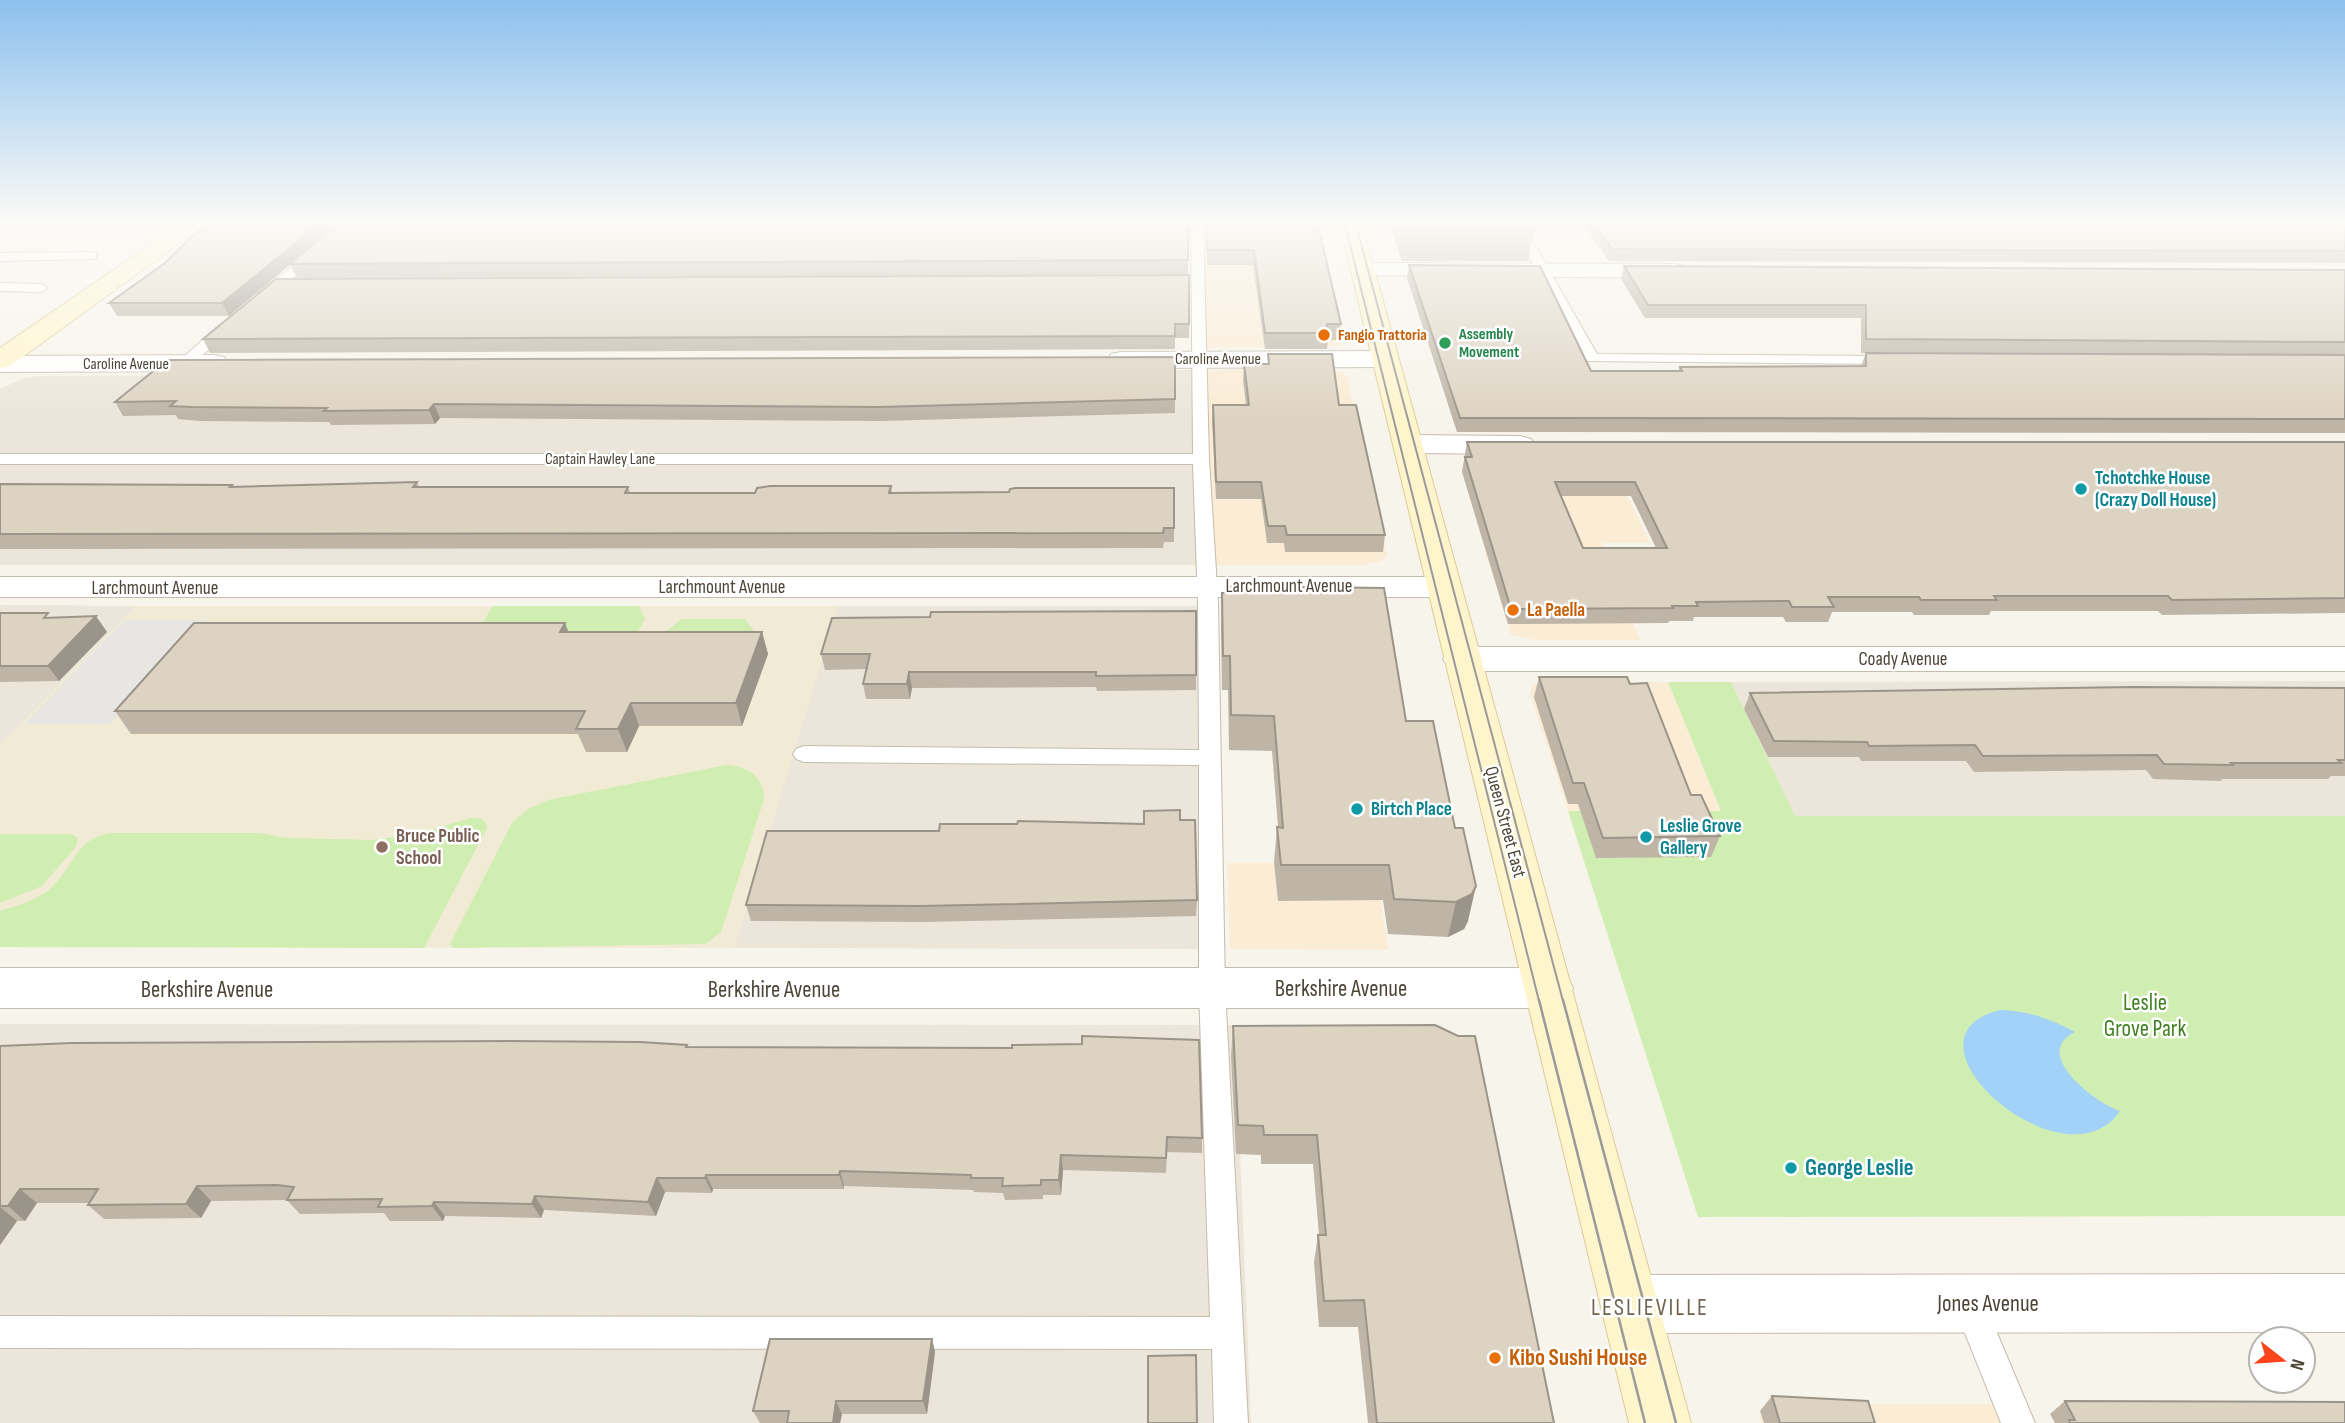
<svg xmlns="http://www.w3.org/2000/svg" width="2345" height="1423" font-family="'Sofia Sans Condensed',sans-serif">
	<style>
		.residential { fill: #ebe6d9 }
		.commercial { fill: #faecd5 }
		.education { fill: #f1ead4 }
		.green { fill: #d0eeb1 }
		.parking { fill: #e8e6e3 }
		.water { fill: #a3d2f8 }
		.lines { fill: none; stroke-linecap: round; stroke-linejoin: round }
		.service-casing { stroke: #c4bcac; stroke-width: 2 }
		.minor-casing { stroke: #c4bcac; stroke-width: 2 }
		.tertiary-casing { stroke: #c4bcac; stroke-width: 2 }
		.secondary-casing { stroke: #dbcb97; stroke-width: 2 }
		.service { fill: #fff; fill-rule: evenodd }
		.minor { fill: #fff; fill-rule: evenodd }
		.tertiary { fill: #fff; fill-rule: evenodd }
		.secondary { fill: #fff5cd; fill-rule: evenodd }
		.tram-far1 { stroke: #9a9a9a; stroke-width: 2 }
		.tram { stroke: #9a9a9a; stroke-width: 2.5 }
		.wall { fill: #beb5a7; fill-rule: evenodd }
		.shaded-wall { fill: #9b9488 }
		.building { fill: #ddd3c2; stroke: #9b9488; stroke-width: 2; fill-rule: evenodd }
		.food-dot { fill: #e8710a; stroke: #fff; stroke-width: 2.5 }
		.leisure-dot { fill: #2e9e5b; stroke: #fff; stroke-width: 2.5 }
		.culture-dot { fill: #0f9aa8; stroke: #fff; stroke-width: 2.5 }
		.education-dot { fill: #8d6e63; stroke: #fff; stroke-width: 2.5 }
		.labels { text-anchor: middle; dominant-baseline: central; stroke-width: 5; stroke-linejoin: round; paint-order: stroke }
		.far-leisure-label { font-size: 16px; font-weight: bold; fill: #27864d; stroke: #fff; text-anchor: start }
		.far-food-label { font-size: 16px; font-weight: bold; fill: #c56008; stroke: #fff; text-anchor: start }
		.far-street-label { font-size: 16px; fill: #4c4537; stroke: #fff }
		.culture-label { font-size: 19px; font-weight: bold; fill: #0d838f; stroke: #fff; text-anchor: start }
		.street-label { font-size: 19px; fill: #4c4537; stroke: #fff }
		.food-label { font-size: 19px; font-weight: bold; fill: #c56008; stroke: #fff; text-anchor: start }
		.education-label { font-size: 19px; font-weight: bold; fill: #785e54; stroke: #fff; text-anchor: start }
		.near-street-label { font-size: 23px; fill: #4c4537; stroke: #fff }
		.near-park-label { font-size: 23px; fill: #428022; stroke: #fff }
		.near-culture-label { font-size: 23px; font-weight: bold; fill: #0d838f; stroke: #fff; text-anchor: start }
		.near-food-label { font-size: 23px; font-weight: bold; fill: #c56008; stroke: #fff; text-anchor: start }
		.near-neighbourhood-label { font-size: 24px; letter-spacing: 2px; fill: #70644e; stroke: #fff }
	</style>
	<rect width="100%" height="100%" fill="#f7f4eb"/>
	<path class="residential" d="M1206,370L1214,565H0V389L24,378L41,376Z
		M0,605L136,606L0,746Z
		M838,606H1199L1201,949L734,948Z
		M2345,681V816H1794L1731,682Z
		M0,1024L1235,1025L1251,1423H0Z"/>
	<path class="commercial" d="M1309,224L1317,226L1342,342L1340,346L1206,348L1204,225Z
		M1319,369L1342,372L1347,377L1387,556L1380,561L1364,565H1214L1206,370Z
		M1609,458L1650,543H1602L1640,640H1535L1511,635L1477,524L1463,467L1478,460Z
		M1550,682H1668L1721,811H1568L1530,694L1533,684Z
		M1227,863H1376L1388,950L1230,949Z
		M1778,1404H2001L2009,1423H1761L1759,1417Z"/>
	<path class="education" d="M136,606H838L734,948L0,947V746Z"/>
	<path class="green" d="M493,606H639L645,619L629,647L470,643Z
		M682,619H745L754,631L751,640L664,633Z
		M1668,682H1731L1795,816H2345V1216L1698,1217L1568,811H1721Z
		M727,765C748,767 764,777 764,799L721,932L705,944L453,948L450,944L512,823L528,809L548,800Z
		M470,818H480L486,823L487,828L424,948L0,947V911C17,906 37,900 51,888C75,866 74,840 110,833H260L285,838L373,840L417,834Z
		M0,834H71L77,837V845L42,886L0,903Z"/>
	<path class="parking" d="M125,620H207L110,724H24Z"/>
	<path class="water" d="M2000,1010C2028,1011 2051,1019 2075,1032C2030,1054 2096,1103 2120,1111C2066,1192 1887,1038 2000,1010Z"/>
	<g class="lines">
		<g class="service-casing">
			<path id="service" d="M1191,221H1203L1209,459L1218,603L1225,989L1248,1423H1214L1212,1349L0,1348V1316L1210,1317L1199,989V765L804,762L796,759L793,754L796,749L804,746L1199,750L1198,603L1193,464H0V454H1193Z
				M1509,221H1521L1597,354L1891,356L1898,360L1891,364L1587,361Z
				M138,223L144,227L142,230L8,231L2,227L8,223Z
				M316,248L321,249V255L268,299H258V293Z
				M91,252L96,253V259L0,261V253Z
				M0,283L41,284L48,288L41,292L0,291Z
				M227,322L234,326L232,329L189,367H179L177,364L179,361L222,323Z
				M1970,1290L1981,1295L2035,1423H2001L1954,1306L1959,1295Z"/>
		</g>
		<g class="minor-casing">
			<path id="minor" d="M187,221H372L369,226L361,228H198L190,226Z
				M1362,263L1675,264L1684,266L1687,271L1684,276L1675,278L1354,275L1350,270L1354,265Z
				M1385,351L1395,353L1398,359L1395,365L1385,367L1121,368L1111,366L1108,360L1111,354L1121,352Z
				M214,355L224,357L228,363L224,369L214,371L0,372V356Z
				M1408,435L1520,436L1531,439L1535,445L1531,451L1520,454L1408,453L1397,450L1393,444L1397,438Z
				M0,577H1443L1455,580L1460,587L1455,594L1443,597H0Z
				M1461,647H2345V671H1461L1448,667L1443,659L1448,651Z
				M0,968H1549L1566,974L1573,988L1566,1002L1549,1008H0Z"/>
		</g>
		<g class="tertiary-casing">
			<path id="tertiary" d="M2345,1274V1332L1631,1333L1611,1324L1602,1304L1611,1284L1631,1275Z"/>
		</g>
		<g class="secondary-casing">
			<path id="secondary" d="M185,221H210L10,366L0,368V348Z
				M1339,221H1361L1691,1423H1629Z"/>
		</g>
		<use href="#service" class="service"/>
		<use href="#minor" class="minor"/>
		<use href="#tertiary" class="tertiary"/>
		<use href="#secondary" class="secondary"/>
		<path class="tram-far1" d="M1344,221L1539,1001
			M1355,221L1563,1001"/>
		<path class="tram" d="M1539,1000L1645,1423
			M1563,1000L1676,1423"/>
	</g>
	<path class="wall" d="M214,221H326L330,230L1189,221L1188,274L297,278L290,264L229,316H117L109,303L165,263Z
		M1203,221H1317L1341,324L1339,340H1328L1327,349H1265L1253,265H1207L1206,221Z
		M1388,221H1529L1534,230L1528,261H1402Z
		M1581,221H2345V263L1609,261Z
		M1409,265L1591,371H1678L1680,367L1861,366L1866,353H1861V318H1645L1621,279L1624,266L2345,270V433L1457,432L1407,278Z
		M1189,275V338H1175V349L210,353L203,339Z
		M1268,354L1339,405L1385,535L1383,552H1285L1284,543H1267L1261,499H1216L1212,421L1213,405H1246L1243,380L1244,364H1268Z
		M1175,357V413L881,421L440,418L435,424L331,425L329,422L200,421L178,419L176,415L123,416L115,402Z
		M1467,442H2345V613L2162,615L2158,611H1991L1989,615H1914L1912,612H1832L1828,622H1786L1783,617H1694L1693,621H1669L1668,623L1508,624L1462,472ZM1561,496H1631L1656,548H1583Z
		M417,482L419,487H628L630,493H755L891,486L892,493L1009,492L1174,488V542H1164L1163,548L0,549V484L233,487Z
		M1222,593L1406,721L1468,921L1464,929L1448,937L1388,934L1383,900L1278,901L1274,862L1277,827H1278L1272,751L1229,750L1228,690H1222L1221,627Z
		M1196,611V690L1097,691L1096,687L912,688L910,699H866L863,684L866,669L825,670L821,654Z
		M0,613L52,618L107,632L59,681L0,682Z
		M565,623L568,632H762L768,654L742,726H639L627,752H586L578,734H131L115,711Z
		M1539,677L1630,684L1691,795L1720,836L1711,857L1596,858L1578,804H1568L1534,697Z
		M2345,688V776H2331L2328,779H2222L2221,781L2153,779L2146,770L1974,772L1966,761H1861L1859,757H1768L1744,709L1750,693Z
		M1180,820L1197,900L1196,916L923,922L751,921L746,905L939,831L1144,824Z
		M1233,1026L1554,1423H1368L1358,1327H1319L1314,1262L1318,1235H1319L1313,1164H1261V1155L1236,1154L1231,1056Z
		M0,1046L688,1047L1202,1138V1153L1167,1152L1166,1173L1063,1170L1061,1195H1043V1199L1005,1200L1003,1193L974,1192L973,1190L844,1186V1189H713L712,1193L665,1192L656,1216L544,1210L541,1218L445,1216L443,1221H390L384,1213L300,1214L287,1200L211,1201L201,1218L104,1219L88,1205L89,1203H37L25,1221H17L0,1245Z
		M932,1339L935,1352L927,1414H842L840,1423H760L753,1411Z
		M1772,1396L1875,1423H1764L1760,1411Z
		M2065,1401L2345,1423H2055L2050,1414Z"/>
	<path class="shaded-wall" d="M323,221H326L330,231L229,316L222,303Z
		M434,404L440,418L435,424L429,410Z
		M96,616L107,632L59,681L48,666Z
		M565,623L574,646L560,632Z
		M762,632L768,654L742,726L736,703Z
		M909,672L912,688L910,699L907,684Z
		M631,703L639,726L627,752L618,729Z
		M1476,886L1468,921L1464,929L1448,937L1456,902Z
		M1061,1155L1063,1170L1061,1195L1059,1180Z
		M840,1171L844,1186V1189L839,1175Z
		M706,1175L713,1189L712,1193L705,1178Z
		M657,1178L665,1192L656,1216L648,1202Z
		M197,1186L211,1201L201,1218L186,1204Z
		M20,1189L37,1203L25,1221L8,1206Z
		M535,1196L544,1210L541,1218L532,1204Z
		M434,1202L445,1216L443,1221L432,1206Z
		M0,1207L17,1221L0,1245Z
		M932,1339L935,1352L927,1414L923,1401Z
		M836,1401L842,1414L840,1423H833Z"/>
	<path class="building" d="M214,221H323L222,303H109L165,263L192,236Z
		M341,221H1188V260L290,264Z
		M1206,221H1317L1341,324H1327L1328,333H1265L1254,250H1207Z
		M1402,221H1529L1534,230L1406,229Z
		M1592,221H2345V251L1612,249Z
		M1409,265L1540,266L1591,371H1682L1680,367L1866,366V353L2345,355V419L1460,418Z
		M1624,266L2345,270V342L1866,339V305H1648Z
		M1189,275V324H1175V336L203,339L276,279Z
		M1268,354H1332L1339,405H1356L1385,535H1287L1285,526H1268L1261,482H1216L1213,405H1249L1244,364H1269Z
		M1175,357V399L879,407L434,404L429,410L324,411L327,408L192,407L170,406L176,401L115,402L167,360Z
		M1467,442H2345V598L2172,600L2168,596H1994L1997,600H1921L1919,597H1828L1834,607H1792L1789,601L1696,602L1698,606H1672L1673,608L1511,609L1465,457H1472ZM1555,482H1635L1667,548H1583Z
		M417,482L413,487H628L625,493H755L757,488L770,486H891L889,493L1009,492L1010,489L1015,488H1174V528H1164L1163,533L0,534V484L232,485L230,487Z
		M1229,586L1384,588L1406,721H1433L1455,828H1463L1476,886L1472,894L1456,902L1394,899L1389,865H1281L1277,827L1283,828L1274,716L1231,715L1230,656H1223L1222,593H1229Z
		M1196,611V675L1096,676V672H909L907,684H863L870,654H821L832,618L930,617L931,612Z
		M0,613H48L44,618L96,616L48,666H0Z
		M194,623H565L560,632H762L736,703H631L618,729H576L585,711H115Z
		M1539,677H1627L1630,684L1647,683L1691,795H1701L1720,836L1603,838L1584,783H1573Z
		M2133,687L2345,688V760H2338L2341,763H2231L2233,765L2164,764L2157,755L1983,756L1975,745L1869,746L1867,742L1774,741L1750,693Z
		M1180,810V820H1195L1197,900L920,906L746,905L767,831H939L940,824H1017L1018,821L1144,824V811Z
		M1435,1025L1458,1036H1475L1554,1423H1377L1364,1300L1324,1301L1318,1235H1326L1317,1135H1264L1263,1126L1238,1125L1233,1026Z
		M1082,1036L1199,1040L1202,1138L1167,1137L1166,1158L1061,1155L1059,1180H1041V1185L1002,1186L1003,1178H971V1175L840,1171L839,1175H706L705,1178H657L648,1202L535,1196L532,1204L434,1202L432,1206L378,1207L382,1199L287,1200L294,1187L277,1185L197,1186L186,1204L88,1205L98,1189H20L8,1206H0V1046L72,1043L510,1041L640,1042L687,1045L686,1047L1012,1048V1045L1082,1044Z
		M770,1339H932L923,1401H836L833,1423H787L789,1411H753Z
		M1196,1355L1197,1423H1148V1356Z
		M1772,1396L1868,1401L1875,1423H1780Z
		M2065,1401L2345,1402V1423H2070L2069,1420H2075Z"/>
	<linearGradient id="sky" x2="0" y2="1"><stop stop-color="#8cc0ee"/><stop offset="0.53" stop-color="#fbfaf6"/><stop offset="1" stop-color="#fbfaf6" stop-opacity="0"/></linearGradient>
	<rect width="2345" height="420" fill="url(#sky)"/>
	<g class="food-dot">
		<circle cx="1324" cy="335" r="7"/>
		<circle cx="1513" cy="610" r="7"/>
		<circle cx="1495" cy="1358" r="7"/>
	</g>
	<circle class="leisure-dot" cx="1445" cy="343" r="7"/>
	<g class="culture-dot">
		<circle cx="2081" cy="489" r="7"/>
		<circle cx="1357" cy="809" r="7"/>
		<circle cx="1646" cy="837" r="7"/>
		<circle cx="1791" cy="1168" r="7"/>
	</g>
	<circle class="education-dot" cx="382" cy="847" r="7"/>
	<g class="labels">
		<g class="far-leisure-label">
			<text x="1459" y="334">Assembly<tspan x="1459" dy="18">Movement</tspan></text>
		</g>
		<g class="far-food-label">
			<text x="1338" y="335">Fangio Trattoria</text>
		</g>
		<g class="far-street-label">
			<text x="1218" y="359">Caroline Avenue</text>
			<text x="126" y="364">Caroline Avenue</text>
			<text x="600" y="459">Captain Hawley Lane</text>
		</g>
		<g class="culture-label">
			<text x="2095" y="478">Tchotchke House<tspan x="2095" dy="22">(Crazy Doll House)</tspan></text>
			<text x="1371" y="809">Birtch Place</text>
			<text x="1660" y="826">Leslie Grove<tspan x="1660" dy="22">Gallery</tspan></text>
		</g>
		<g class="street-label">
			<text x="1289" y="586">Larchmount Avenue</text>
			<text x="722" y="587">Larchmount Avenue</text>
			<text x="155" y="588">Larchmount Avenue</text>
			<text x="1903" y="659">Coady Avenue</text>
			<text transform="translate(1505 822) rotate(75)">Queen Street East</text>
		</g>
		<g class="food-label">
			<text x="1527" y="610">La Paella</text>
		</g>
		<g class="education-label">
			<text x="396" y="836">Bruce Public<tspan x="396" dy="22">School</tspan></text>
		</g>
		<g class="near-street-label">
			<text x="1341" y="989">Berkshire Avenue</text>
			<text x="207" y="990">Berkshire Avenue</text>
			<text x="774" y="990">Berkshire Avenue</text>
			<text x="1988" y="1304">Jones Avenue</text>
		</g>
		<g class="near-park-label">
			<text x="2145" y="1003">Leslie<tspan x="2145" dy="26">Grove Park</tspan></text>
		</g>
		<g class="near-culture-label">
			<text x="1805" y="1168">George Leslie</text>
		</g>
		<g class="near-food-label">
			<text x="1509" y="1358">Kibo Sushi House</text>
		</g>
		<g class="near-neighbourhood-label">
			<text x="1650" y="1307">LESLIEVILLE</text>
		</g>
	</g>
	<g transform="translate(2282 1360) rotate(107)"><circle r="33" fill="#ffffff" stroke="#b7b5af" stroke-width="2"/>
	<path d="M0-5L12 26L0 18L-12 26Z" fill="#ff451a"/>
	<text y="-10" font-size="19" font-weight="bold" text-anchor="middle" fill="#4c4537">N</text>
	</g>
</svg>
